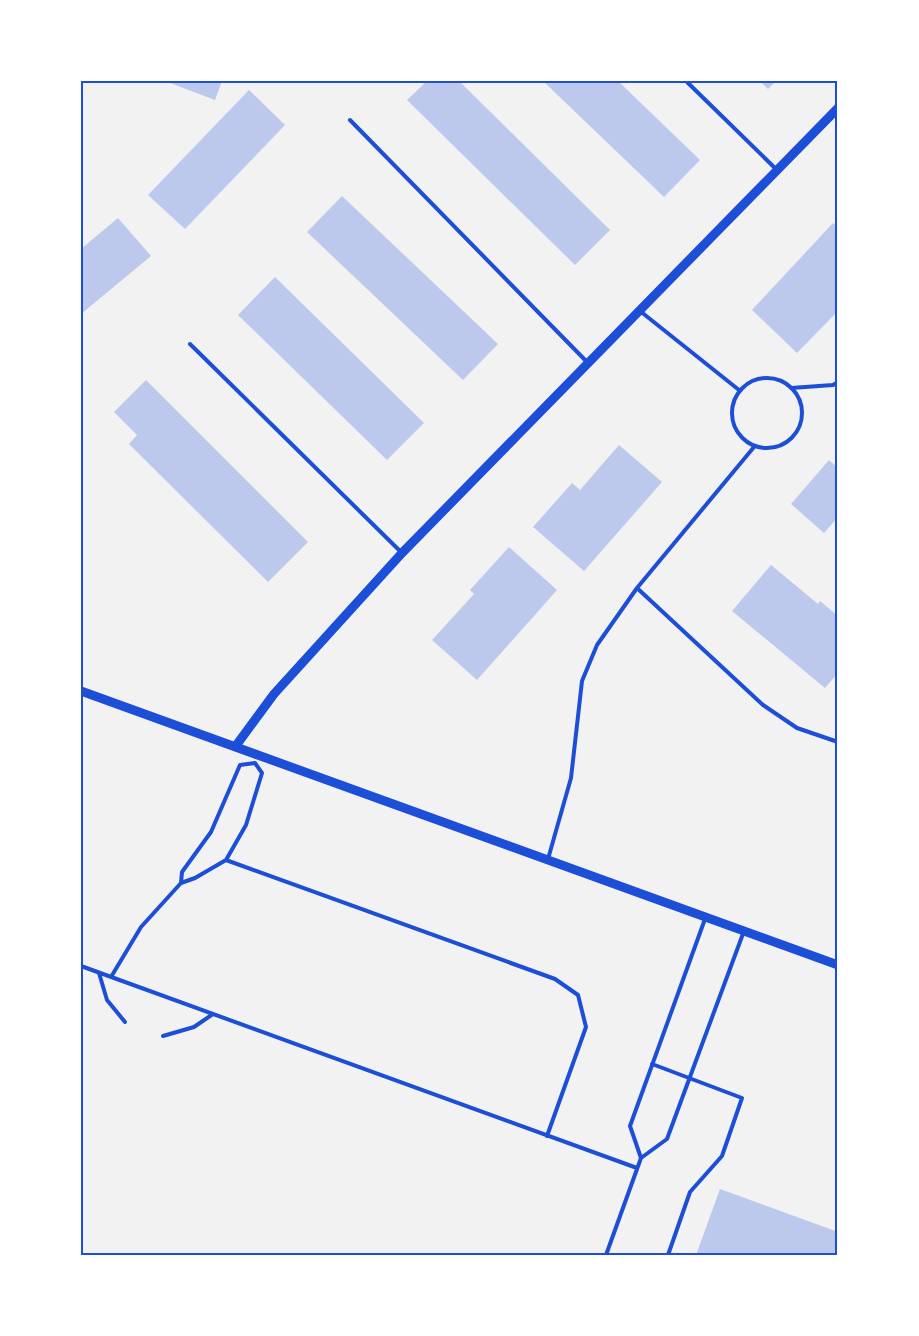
<svg xmlns="http://www.w3.org/2000/svg" width="919" height="1336" font-family="Rubik,sans-serif">
	<style>
		.building { fill: #bdc9ec }
		.lines { fill: none; stroke-linecap: round; stroke-linejoin: round }
		.service { stroke: #1d4ed8; stroke-width: 4 }
		.tertiary { stroke: #1d4ed8; stroke-width: 9 }
		.neatline { fill: none; stroke: #1d4ed8; stroke-width: 2 }
	</style>
	<rect width="100%" height="100%" fill="#f2f2f2"/>
	<path class="building" d="M165,81H222L215,100Z
		M427,81H459L610,230L575,265L407,100Z
		M543,81H618L700,160L664,197Z
		M760,81H776L768,89Z
		M249,90L285,125L185,229L148,195Z
		M342,196L498,344L463,380L307,232Z
		M118,218L151,256L81,314V249Z
		M833,223L838,228V311L797,353L752,310Z
		M275,277L424,423L387,460L238,315Z
		M146,380L308,542L268,582L129,444L137,435L114,412Z
		M619,445L662,482L584,571L533,527L572,483L580,490Z
		M829,460L838,468V517L824,533L791,504Z
		M509,547L557,590L477,680L432,640L474,594L470,590Z
		M771,565L818,604L820,601L838,616V673L825,688L732,611Z
		M720,1189L838,1232V1255H696Z"/>
	<g class="lines">
		<path class="service" d="M686,81L777,170
			M350,120L588,363
			M640,311L739,390
			M190,344L402,553
			M732 413a35 35 0 1 1 70 0a35 35 0 1 1-70 0Z
			M791,388L833,385L838,382
			M637,588L763,705L797,728L838,742
			M548,859L571,778L582,681L597,645L637,588L754,447
			M226,860L555,979L578,995L586,1027L547,1136
			M181,883L182,872L211,832L240,765L255,763
			M705,919L630,1126L641,1158L667,1139L744,931
			M81,966L637,1168
			M99,973L107,1000L125,1022
			M111,977L141,927L181,883L195,878L226,860L246,825L262,773L255,763
			M163,1036L194,1027L213,1014
			M652,1064L742,1098L722,1156L690,1192L668,1255
			M606,1255L641,1158"/>
		<path class="tertiary" d="M81,691L838,965
			M235,747L274,694L402,553L838,108"/>
	</g>
	<rect width="919" height="1336" fill="none" stroke="#ffffff" stroke-width="165"/>
	<rect x="82" y="82" width="754" height="1172" class="neatline"/>
</svg>
